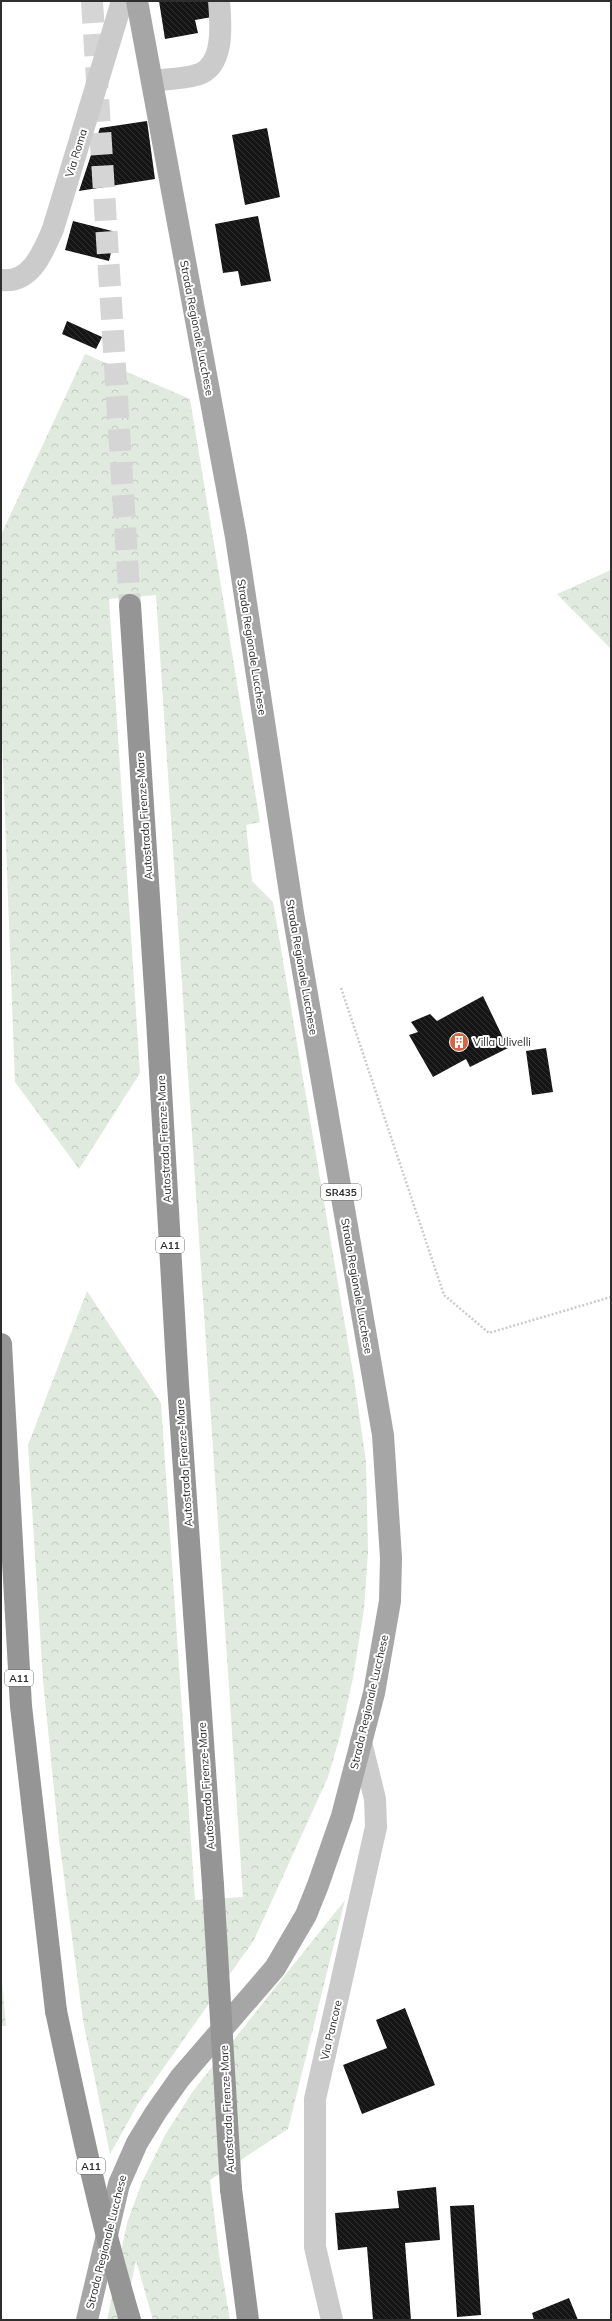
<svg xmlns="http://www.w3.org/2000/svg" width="612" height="2321" font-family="Mulish,sans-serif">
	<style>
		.forest { fill: url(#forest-crowns) }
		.building { fill: url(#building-back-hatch) }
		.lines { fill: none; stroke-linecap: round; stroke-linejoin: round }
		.highway-tunnel { stroke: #d5d5d5; stroke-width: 22; stroke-dasharray: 22 11; stroke-linecap: butt }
		.path { stroke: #cbcbcb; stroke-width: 2.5; stroke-dasharray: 2 2; stroke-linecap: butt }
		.street { stroke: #cbcbcb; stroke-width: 22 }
		.primary { stroke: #a6a6a6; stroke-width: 22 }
		.highway { stroke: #959595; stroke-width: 22 }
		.highway-bridge { stroke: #959595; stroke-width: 22 }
		.labels { text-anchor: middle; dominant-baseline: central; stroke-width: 4; stroke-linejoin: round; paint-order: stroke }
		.shield { fill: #fff; stroke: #6d6d6d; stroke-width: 1 }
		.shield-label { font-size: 10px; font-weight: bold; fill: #2e2e2e }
		.street-label { font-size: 11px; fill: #2e2e2e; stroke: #fff }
		.poi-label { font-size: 11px; fill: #2e2e2e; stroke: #fff; text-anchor: start }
	</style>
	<defs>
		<pattern id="forest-crowns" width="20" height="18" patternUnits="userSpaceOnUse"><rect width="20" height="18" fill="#e1eade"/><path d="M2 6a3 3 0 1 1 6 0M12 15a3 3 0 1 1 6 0" fill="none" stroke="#c1c9bf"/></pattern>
		<pattern id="building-back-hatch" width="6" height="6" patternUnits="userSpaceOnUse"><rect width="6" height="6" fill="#151515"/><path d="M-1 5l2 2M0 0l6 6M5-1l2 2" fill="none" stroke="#2f2f2f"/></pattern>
	</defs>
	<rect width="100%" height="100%" fill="#fff"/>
	<path class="forest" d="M85,354L190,399L260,822L246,825L252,881L273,902L354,1378L366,1462L368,1552L364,1609L353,1678L340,1736L328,1777L254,1940L138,2104L110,2154L83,2020L59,1839L43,1680L28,1445L87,1291L161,1403L195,1900L243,1897L156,595L109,599L140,1073L79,1169L15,1082L1,712V535Z
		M611,570V649L557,594Z
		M345,1900L288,2129L210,2180L220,2261L230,2320H153L136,2260L124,2320H107L127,2223L142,2182L165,2135L193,2091Z
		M1,1972L6,2026H1Z"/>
	<path class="building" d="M159,1H209L212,17L195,20L198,33L165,39Z
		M147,121L155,179L79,191L100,128Z
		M267,128L280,197L245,205L232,135Z
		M258,216L271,281L241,286L238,271L223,273L215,224Z
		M73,221L116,232L109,261L65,250Z
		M67,321L102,337L96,349L62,334Z
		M483,996L508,1048L470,1067L466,1059L433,1077L409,1035L418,1032L411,1022L430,1014L437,1021Z
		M546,1048L553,1092L532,1095L526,1051Z
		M405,2008L435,2085L362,2114L343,2065L387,2048L376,2020Z
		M436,2187L440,2240L405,2243L411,2320H373L367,2247L338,2250L335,2213L399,2208L397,2191Z
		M474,2205L481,2315L457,2317L450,2206Z
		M569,2298L578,2320H534L532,2313Z"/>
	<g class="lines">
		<path class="highway-tunnel" d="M92,1L130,605"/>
		<path class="path" d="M341,988L444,1295L489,1333L611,1297"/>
		<path class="street" d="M152,81C166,79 182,79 196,75C225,68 221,24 219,1
			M1,280C31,284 43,252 53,229L122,1
			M332,2320L315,2247V2099L376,1827L375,1799L361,1742"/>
		<path class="primary" d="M87,2320L119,2184L137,2143L156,2112L180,2078L275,1968L306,1915L318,1885L342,1816L374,1693L390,1601L391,1558L383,1435L293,913L236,537L137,1"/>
		<path class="highway" d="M130,605L157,1020L178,1384L213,1885
			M1,1344L21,1706L56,2011
			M231,2189L248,2320"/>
		<path class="highway-bridge" d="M213,1885L231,2189
			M56,2011C78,2114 100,2219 130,2320"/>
	</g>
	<defs>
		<g id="building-disc" transform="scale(1)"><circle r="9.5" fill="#d06646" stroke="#fff"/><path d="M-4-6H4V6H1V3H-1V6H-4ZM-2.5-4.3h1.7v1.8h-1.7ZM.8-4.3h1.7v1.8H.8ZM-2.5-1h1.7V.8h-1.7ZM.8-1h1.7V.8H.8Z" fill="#fff"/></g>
	</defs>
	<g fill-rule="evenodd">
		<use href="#building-disc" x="459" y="1042"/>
	</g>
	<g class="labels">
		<g class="shield">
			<rect x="321" y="1184" width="40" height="16" rx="3"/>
			<rect x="156" y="1237" width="28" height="16" rx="3"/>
			<rect x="5" y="1670" width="28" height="16" rx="3"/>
			<rect x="77" y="2158" width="28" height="16" rx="3"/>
		</g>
		<g class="shield-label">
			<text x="341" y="1192">SR435</text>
			<text x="170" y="1245">A11</text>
			<text x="19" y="1678">A11</text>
			<text x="91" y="2166">A11</text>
		</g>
		<g class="street-label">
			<text transform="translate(76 153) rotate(-73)">Via Roma</text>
			<text transform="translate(197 328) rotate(79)">Strada Regionale Lucchese</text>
			<text transform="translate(252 647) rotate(81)">Strada Regionale Lucchese</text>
			<text transform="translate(144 816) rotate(-94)">Autostrada Firenze-Mare</text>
			<text transform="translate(302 967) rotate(80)">Strada Regionale Lucchese</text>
			<text transform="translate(164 1139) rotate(-93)">Autostrada Firenze-Mare</text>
			<text transform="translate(357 1286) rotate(80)">Strada Regionale Lucchese</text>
			<text transform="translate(184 1463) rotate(-94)">Autostrada Firenze-Mare</text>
			<text transform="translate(369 1702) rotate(-77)">Strada Regionale Lucchese</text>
			<text transform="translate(206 1786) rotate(-94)">Autostrada Firenze-Mare</text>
			<text transform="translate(331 2030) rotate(-77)">Via Pancore</text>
			<text transform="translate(227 2109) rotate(-93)">Autostrada Firenze-Mare</text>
			<text transform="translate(106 2242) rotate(-76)">Strada Regionale Lucchese</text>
		</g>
		<g class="poi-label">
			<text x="473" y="1042">Villa Ulivelli</text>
		</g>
	</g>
	<rect width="612" height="2321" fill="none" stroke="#2e2e2e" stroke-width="4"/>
</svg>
